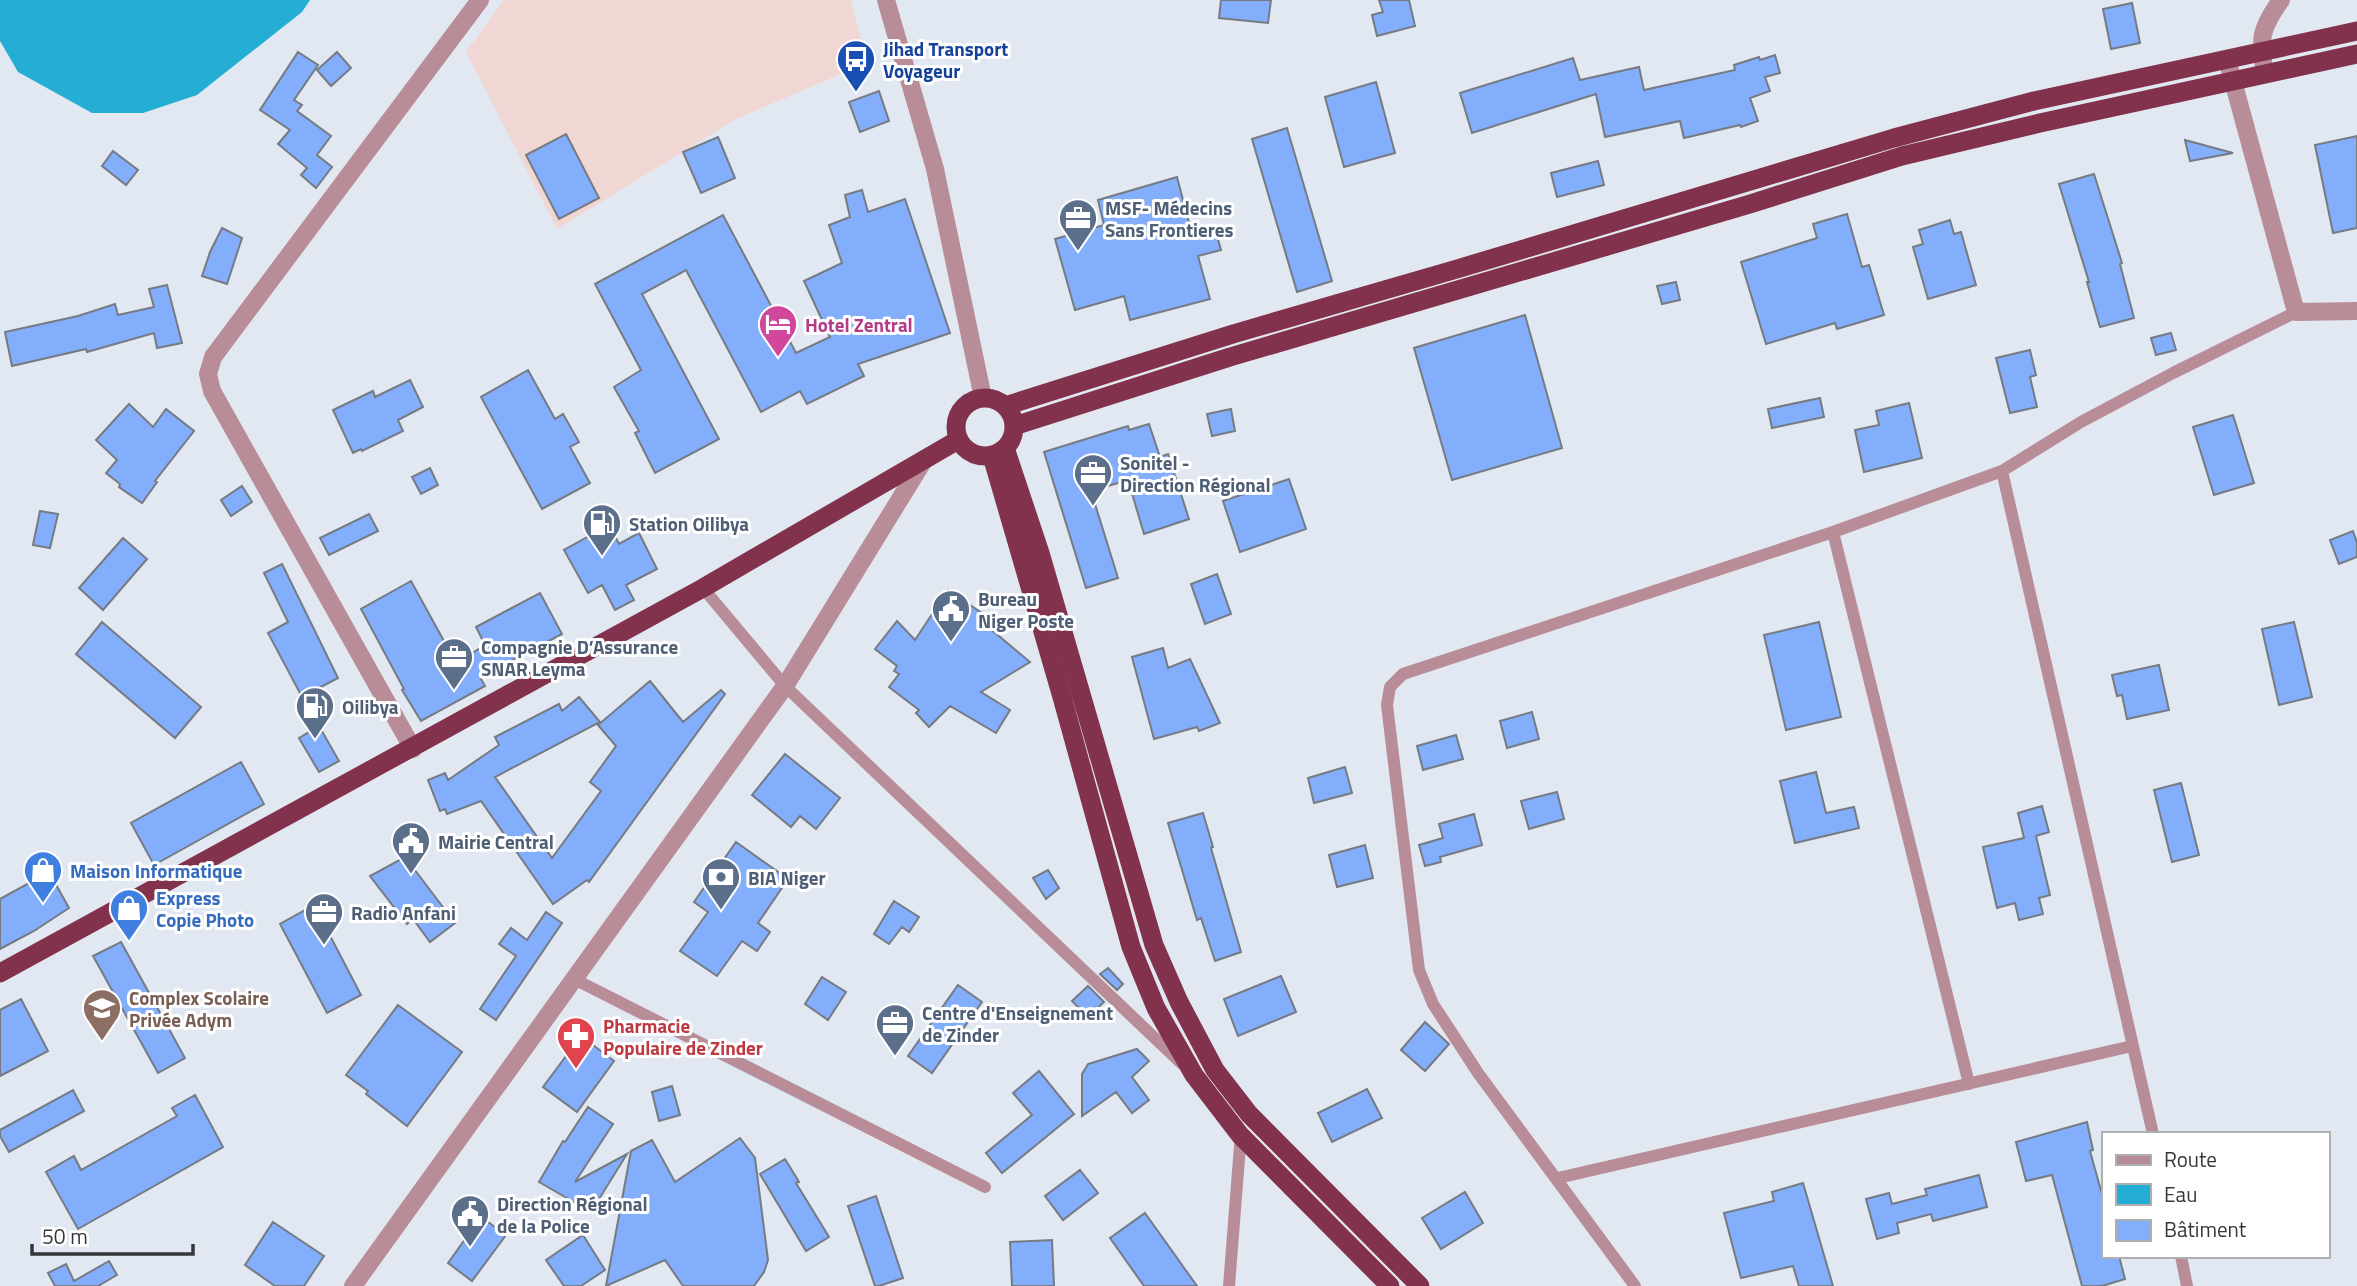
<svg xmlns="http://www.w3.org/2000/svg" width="2357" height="1286" font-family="'Titillium Web',sans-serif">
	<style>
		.commercial { fill: #f1d7d3 }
		.water { fill: #25aed4 }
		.building { fill: #83aefb; stroke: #757a83; stroke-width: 2 }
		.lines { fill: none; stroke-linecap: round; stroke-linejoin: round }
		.service { stroke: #b98d98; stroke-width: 12 }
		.minor { stroke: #b98d98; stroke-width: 18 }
		.tertiary { stroke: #b98d98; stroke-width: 18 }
		.trunk { stroke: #82324c; stroke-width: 19 }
		.labels { text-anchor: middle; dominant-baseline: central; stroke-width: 6; stroke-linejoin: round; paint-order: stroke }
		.transit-label { font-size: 19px; font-weight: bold; fill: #164399; stroke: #fff; text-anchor: start }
		.service-label { font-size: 19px; font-weight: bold; fill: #4e5e75; stroke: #fff; text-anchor: start }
		.hotel-label { font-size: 19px; font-weight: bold; fill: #b23c85; stroke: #fff; text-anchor: start }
		.shop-label { font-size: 19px; font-weight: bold; fill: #366cbe; stroke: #fff; text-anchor: start }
		.education-label { font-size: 19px; font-weight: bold; fill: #785e54; stroke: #fff; text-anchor: start }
		.health-label { font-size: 19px; font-weight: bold; fill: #be3a42; stroke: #fff; text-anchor: start }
	</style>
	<rect width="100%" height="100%" fill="#e2e8f1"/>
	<path class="commercial" d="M504,0H851L867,63L738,118L557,229L466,52Z"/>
	<path class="water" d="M0,0H310L302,12L197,95L143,113H92L18,72L0,41Z"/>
	<path class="building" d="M1221,0H1271L1268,23L1219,18Z
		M1379,0H1409L1415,26L1377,36L1372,15L1383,12Z
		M2132,3L2140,43L2111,49L2103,9Z
		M298,52L318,65L294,100L302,105L297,111L331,136L317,155L332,167L316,188L301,175L307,168L278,144L290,130L260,110Z
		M337,52L351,68L331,86L317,70Z
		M1775,55L1780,73L1765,77L1770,91L1750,98L1758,121L1741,127L1740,125L1684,138L1680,121L1605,137L1596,94L1472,133L1460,93L1573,58L1580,80L1639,67L1644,90L1735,70L1734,65L1759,57L1760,60Z
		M1376,82L1395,153L1344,167L1325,97Z
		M879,91L889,121L860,132L849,102Z
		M1287,128L1332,281L1297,292L1252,139Z
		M566,134L599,198L559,219L526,155Z
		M2357,136V228L2333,233L2315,145Z
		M718,137L735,178L701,193L683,152Z
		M2185,140L2233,153L2190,161Z
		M113,151L138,170L126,185L102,166Z
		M1598,161L1604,185L1557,197L1551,173Z
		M2094,174L2122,263L2120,264L2134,318L2100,327L2087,282H2089L2059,184Z
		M1177,177L1193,238L1216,232L1221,250L1198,256L1210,299L1130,320L1124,296L1075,310L1055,239L1104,225L1098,200Z
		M862,190L868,212L905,199L950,333L858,364L864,376L807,404L800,391L761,412L686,270L642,294L719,439L655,473L635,433L639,431L614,387L641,370L595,284L723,215L796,353L830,337L804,281L842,263L829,225L850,217L845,195Z
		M1847,214L1862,267L1869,265L1884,315L1837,329L1835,323L1766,344L1741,262L1817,238L1813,224Z
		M1950,220L1954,234L1961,232L1976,285L1928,299L1913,247L1923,244L1919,230Z
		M222,228L242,238L227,284L202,276L210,252Z
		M1676,282L1680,300L1662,304L1657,286Z
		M167,285L182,343L157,348L154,333L87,352L86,349L12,366L5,332L78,316L115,304L118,315L154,307L149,289Z
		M1525,315L1562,448L1452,480L1414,348Z
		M2171,333L2176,350L2156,355L2151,338Z
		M2030,350L2036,375L2030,377L2037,407L2010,413L1996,358Z
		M528,370L555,419L563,414L579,442L570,447L590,483L542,509L481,397Z
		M410,380L423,407L398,420L403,431L362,451L361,449L353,453L333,410L373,391L375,397Z
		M1820,398L1824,417L1772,428L1768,409Z
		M1909,403L1922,458L1864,472L1855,430L1879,425L1876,411Z
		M129,404L153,427L166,409L194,431L155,481L157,482L142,503L119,487L120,484L106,473L117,460L96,440Z
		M1231,409L1235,431L1212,436L1207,414Z
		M2233,415L2254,483L2214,495L2193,427Z
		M1149,424L1160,457L1168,454L1189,519L1144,534L1128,480L1091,491L1118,578L1086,588L1044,452L1128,426L1129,430Z
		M430,468L438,485L421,494L412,477Z
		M1289,479L1306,529L1240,552L1223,501Z
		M242,486L252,502L231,516L221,500Z
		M40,511L58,514L50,548L33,545Z
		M369,514L378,531L329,555L320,538Z
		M609,525L619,544L639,533L657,569L626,585L634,600L615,610L602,585L588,593L564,550Z
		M2353,531L2357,543V557L2339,564L2330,540Z
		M123,538L147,559L103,610L79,588Z
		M282,564L338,678L302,697L268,633L288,622L264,573Z
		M1217,574L1231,614L1205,624L1191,584Z
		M411,581L456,663L485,645L476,627L540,593L562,634L480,677L485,686L421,721L402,690L404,689L361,609Z
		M948,590L998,624L993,631L1030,662L981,692L1010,710L996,733L950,706L929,727L916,713L919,710L889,687L899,674L894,671L897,666L875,649L897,621L915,640Z
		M102,622L201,707L175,738L76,654Z
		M1819,622L1841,717L1786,730L1764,635Z
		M2294,622L2312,697L2279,705L2262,629Z
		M1163,648L1168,668L1190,659L1220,723L1199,731L1197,727L1154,739L1132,657Z
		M2159,665L2169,710L2127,719L2122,695L2117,696L2112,675Z
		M650,681L683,722L721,690L725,694L589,882L587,880L553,904L481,801L447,814L445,809L440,811L428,780L445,773L448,780L499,745L495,737L559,704L562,711L579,697L600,722L495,777L552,858L601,791L590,782L616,746L598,725Z
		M1532,712L1539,739L1507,748L1500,721Z
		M319,726L339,761L319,772L299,738Z
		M1456,735L1463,759L1423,770L1417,746Z
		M785,754L840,798L816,829L800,816L791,827L752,795Z
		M241,762L264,804L154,865L131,823Z
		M1345,767L1352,793L1314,803L1308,778Z
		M1816,772L1826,813L1854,807L1859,828L1795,843L1780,781Z
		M2181,783L2199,855L2172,862L2154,790Z
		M1557,792L1564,819L1529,829L1521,801Z
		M2042,806L2049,832L2036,836L2050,895L2039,898L2043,914L2019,920L2015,903L1997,908L1983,847L2024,838L2018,813Z
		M1203,813L1213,847L1211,848L1241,952L1215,961L1201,918L1197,920L1168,823Z
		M1474,814L1482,845L1440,857L1441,862L1425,866L1419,845L1443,838L1439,824Z
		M736,842L788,879L758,923L770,932L757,951L742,941L717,976L680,951L708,912L694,902Z
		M1365,845L1373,878L1337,887L1329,855Z
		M405,857L455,923L430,942L413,919L407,924L370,876Z
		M1048,870L1059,888L1046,899L1033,878Z
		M49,872L69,908L34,931L0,949V899Z
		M894,901L919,917L909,932L902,927L889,944L874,934Z
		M314,905L361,995L327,1013L280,924Z
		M546,912L562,923L496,1020L480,1009L516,956L499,944L511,928L527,940Z
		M121,942L185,1058L158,1073L93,956Z
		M1108,968L1123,984L1117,990L1100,974Z
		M1281,976L1296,1012L1238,1036L1224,999Z
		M822,977L846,992L828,1020L805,1004Z
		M958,985L982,1002L932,1073L908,1056Z
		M1088,986L1104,1002L1088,1017L1072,1001Z
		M21,999L48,1051L0,1076V1010Z
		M398,1005L462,1052L407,1126L366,1094L368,1091L346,1075Z
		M1425,1022L1449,1044L1425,1071L1401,1050Z
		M581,1036L614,1061L577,1112L543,1087Z
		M1137,1049L1149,1061L1132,1077L1149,1100L1132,1113L1116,1092L1082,1116V1074L1088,1064Z
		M1039,1071L1074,1114L1002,1173L986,1153L1032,1115L1013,1093Z
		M672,1086L680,1115L659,1121L652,1092Z
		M1367,1089L1382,1118L1332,1142L1318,1113Z
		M73,1090L84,1111L9,1152L0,1136V1130Z
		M195,1095L223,1147L78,1229L46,1172L74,1156L81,1170L177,1116L172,1108Z
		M588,1107L613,1124L575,1182L627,1154L591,1212L539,1182L563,1141L565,1142Z
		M2087,1122L2093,1150L2090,1151L2103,1198V1256H2119L2125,1279L2102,1286H2082L2052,1175L2026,1181L2016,1142Z
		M740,1138L755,1158L768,1260L764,1272L754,1286H683L665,1260L606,1286L631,1151L652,1140L675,1182Z
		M785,1159L799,1182L796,1183L829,1237L806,1251L760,1174Z
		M1080,1170L1098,1193L1063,1220L1045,1196Z
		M1979,1175L1987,1207L1933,1221L1931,1214L1897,1223L1899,1233L1877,1239L1866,1199L1889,1193L1892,1204L1927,1195L1925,1189Z
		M1803,1183L1833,1286H1799L1793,1266L1741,1278L1724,1213L1774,1201L1772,1192Z
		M1465,1192L1483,1223L1441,1249L1422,1218Z
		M876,1196L903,1278L879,1286H875L848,1206Z
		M1145,1213L1197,1286H1144L1110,1238Z
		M481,1217L506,1235L472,1281L448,1263Z
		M273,1222L324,1256L304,1286H275L245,1265Z
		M583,1235L605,1270L581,1286H564L546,1260Z
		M1052,1240L1054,1286H1012L1010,1242Z
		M109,1261L117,1275L98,1286H55L48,1273L66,1264L74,1281Z"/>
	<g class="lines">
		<path class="service" d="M2002,471L2153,1134
			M1833,532L1969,1084
			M703,588L785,686L1181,1063
			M574,979L985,1187
			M1558,1178L2132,1046
			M2181,1256L2187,1286
			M1229,1286L1241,1133
			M1635,1286L1478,1073L1433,1004L1419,970L1387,705L1390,687L1403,674L1833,532L2002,471L2081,422L2173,373L2296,312"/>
		<path class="minor" d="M2227,59L2296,312L2357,311
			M2265,74C2259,40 2260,29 2281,0
			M413,749L212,391L208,374L213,357L480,0
			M353,1286L785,686L924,460"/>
		<path class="tertiary" d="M886,0L935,169L983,398"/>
		<path class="trunk" d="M956 427a29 29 0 1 1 58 0a29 29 0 1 1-58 0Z
			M1005,406L1233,334L1457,269L1894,138L2034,101L2357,31
			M1014,426L1230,357L1750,204L1902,156L2040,123L2357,54
			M1005,448L1040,553L1154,945L1179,1002L1215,1070L1249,1114L1420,1286
			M992,456L1062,697L1131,947L1156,1008L1194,1075L1240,1135L1390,1286
			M0,973L703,588L958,440"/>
	</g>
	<defs>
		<g id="bus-pin" transform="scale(2.0125)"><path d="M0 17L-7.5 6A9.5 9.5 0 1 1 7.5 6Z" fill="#1a4fb4" stroke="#fff"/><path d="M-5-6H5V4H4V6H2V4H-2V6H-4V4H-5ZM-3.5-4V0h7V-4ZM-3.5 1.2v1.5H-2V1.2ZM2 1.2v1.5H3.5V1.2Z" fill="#fff"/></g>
		<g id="office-pin" transform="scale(2.0125)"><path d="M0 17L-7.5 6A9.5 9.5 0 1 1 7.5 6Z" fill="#5c6f8a" stroke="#fff"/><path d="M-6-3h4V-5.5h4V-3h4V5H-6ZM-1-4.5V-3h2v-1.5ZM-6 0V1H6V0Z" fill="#fff"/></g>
		<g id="hotel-pin" transform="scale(2.0125)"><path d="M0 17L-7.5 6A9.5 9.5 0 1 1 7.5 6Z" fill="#d1479c" stroke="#fff"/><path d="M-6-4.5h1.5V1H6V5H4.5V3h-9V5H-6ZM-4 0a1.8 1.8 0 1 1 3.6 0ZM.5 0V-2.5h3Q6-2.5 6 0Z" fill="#fff"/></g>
		<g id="fuel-pin" transform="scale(2.0125)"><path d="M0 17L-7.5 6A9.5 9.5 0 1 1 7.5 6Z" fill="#5c6f8a" stroke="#fff"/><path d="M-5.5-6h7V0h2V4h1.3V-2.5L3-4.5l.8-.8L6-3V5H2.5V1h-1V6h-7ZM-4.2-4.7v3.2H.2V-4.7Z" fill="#fff"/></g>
		<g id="civic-pin" transform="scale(2.0125)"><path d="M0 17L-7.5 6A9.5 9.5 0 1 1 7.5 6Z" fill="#5c6f8a" stroke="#fff"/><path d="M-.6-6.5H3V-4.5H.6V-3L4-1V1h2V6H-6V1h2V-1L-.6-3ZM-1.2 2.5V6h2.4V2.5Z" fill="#fff"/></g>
		<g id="shop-pin" transform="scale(2.0125)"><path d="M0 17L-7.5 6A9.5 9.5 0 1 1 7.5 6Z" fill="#3f7fe0" stroke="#fff"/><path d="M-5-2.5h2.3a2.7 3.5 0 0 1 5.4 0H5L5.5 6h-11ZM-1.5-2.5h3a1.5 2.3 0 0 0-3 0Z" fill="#fff"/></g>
		<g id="bank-pin" transform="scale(2.0125)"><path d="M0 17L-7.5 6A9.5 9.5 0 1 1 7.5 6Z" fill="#5c6f8a" stroke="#fff"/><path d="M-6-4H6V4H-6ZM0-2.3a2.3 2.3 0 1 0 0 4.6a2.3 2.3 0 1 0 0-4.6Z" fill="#fff"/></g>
		<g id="school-pin" transform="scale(2.0125)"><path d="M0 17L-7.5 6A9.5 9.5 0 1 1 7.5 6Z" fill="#8d6e63" stroke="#fff"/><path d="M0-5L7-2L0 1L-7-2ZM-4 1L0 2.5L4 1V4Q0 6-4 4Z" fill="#fff"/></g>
		<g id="pharmacy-pin" transform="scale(2.0125)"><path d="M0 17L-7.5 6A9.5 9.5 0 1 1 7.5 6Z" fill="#e0444e" stroke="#fff"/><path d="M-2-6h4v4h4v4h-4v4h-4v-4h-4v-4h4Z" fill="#fff"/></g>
	</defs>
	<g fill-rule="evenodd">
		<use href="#bus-pin" x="856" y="59"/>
		<use href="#office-pin" x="1078" y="218"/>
		<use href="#hotel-pin" x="778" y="324"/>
		<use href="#office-pin" x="1093" y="473"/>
		<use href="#fuel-pin" x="602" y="523"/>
		<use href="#civic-pin" x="951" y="609"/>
		<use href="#office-pin" x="454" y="657"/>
		<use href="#fuel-pin" x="315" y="706"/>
		<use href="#civic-pin" x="411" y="841"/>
		<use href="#shop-pin" x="43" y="870"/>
		<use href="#bank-pin" x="721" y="877"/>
		<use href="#shop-pin" x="129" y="908"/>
		<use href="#office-pin" x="324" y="912"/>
		<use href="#school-pin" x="102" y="1008"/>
		<use href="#office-pin" x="895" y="1023"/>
		<use href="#pharmacy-pin" x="576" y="1036"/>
		<use href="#civic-pin" x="470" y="1214"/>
	</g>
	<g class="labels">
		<g class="transit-label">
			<text x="883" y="48">Jihad Transport<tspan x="883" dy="22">Voyageur</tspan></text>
		</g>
		<g class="service-label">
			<text x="1105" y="207">MSF- Médecins<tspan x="1105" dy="22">Sans Frontieres</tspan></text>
			<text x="1120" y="462">Sonitel -<tspan x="1120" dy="22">Direction Régional</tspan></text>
			<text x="629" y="523">Station Oilibya</text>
			<text x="978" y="598">Bureau<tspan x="978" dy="22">Niger Poste</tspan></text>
			<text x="481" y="646">Compagnie D’Assurance<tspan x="481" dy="22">SNAR Leyma</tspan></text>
			<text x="342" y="706">Oilibya</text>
			<text x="438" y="841">Mairie Central</text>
			<text x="748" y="877">BIA Niger</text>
			<text x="351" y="912">Radio Anfani</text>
			<text x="922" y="1012">Centre d'Enseignement<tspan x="922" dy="22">de Zinder</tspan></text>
			<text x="497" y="1203">Direction Régional<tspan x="497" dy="22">de la Police</tspan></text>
		</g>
		<g class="hotel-label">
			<text x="805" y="324">Hotel Zentral</text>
		</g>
		<g class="shop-label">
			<text x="70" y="870">Maison Informatique</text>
			<text x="156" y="897">Express<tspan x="156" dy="22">Copie Photo</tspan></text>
		</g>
		<g class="education-label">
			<text x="129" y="997">Complex Scolaire<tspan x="129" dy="22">Privée Adym</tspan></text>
		</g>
		<g class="health-label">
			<text x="603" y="1025">Pharmacie<tspan x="603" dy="22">Populaire de Zinder</tspan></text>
		</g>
	</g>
	<rect x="2102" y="1132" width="228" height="126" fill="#ffffff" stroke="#aeafb1" stroke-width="2"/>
	<rect x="2116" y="1155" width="35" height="10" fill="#b98d98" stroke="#aeafb1" stroke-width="2"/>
	<text x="2164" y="1167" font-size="21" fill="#35373b">Route</text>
	<rect x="2116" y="1184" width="35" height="21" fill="#25aed4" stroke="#aeafb1" stroke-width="2"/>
	<text x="2164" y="1202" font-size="21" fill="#35373b">Eau</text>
	<rect x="2116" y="1220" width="35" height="21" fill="#83aefb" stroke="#aeafb1" stroke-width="2"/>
	<text x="2164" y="1237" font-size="21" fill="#35373b">Bâtiment</text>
	<path d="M32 1244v10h161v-10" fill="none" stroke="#35373b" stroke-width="3.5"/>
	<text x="42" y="1244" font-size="21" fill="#35373b" stroke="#ffffff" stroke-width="5" paint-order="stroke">50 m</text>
</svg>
